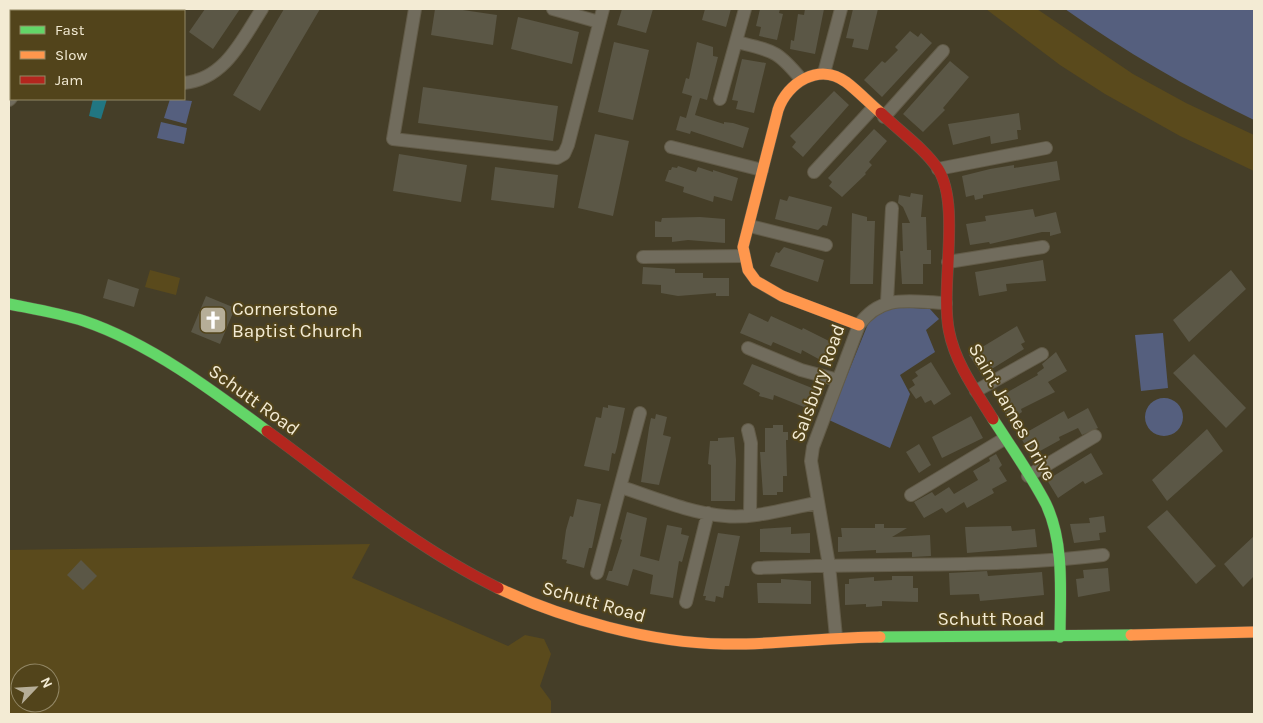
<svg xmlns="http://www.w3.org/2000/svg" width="1263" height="723" font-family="Karla,sans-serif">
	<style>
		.built { fill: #5a4a1c; fill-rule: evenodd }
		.green { fill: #555f7e }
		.water { fill: #217682 }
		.building { fill: #5b5746 }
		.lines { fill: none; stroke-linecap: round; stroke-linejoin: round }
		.street-casing { stroke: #625b48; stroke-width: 14 }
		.fast-casing { stroke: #625b48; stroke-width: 12 }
		.slow-casing { stroke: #625b48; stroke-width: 12 }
		.jam-casing { stroke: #625b48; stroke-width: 12 }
		.street { stroke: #716c5d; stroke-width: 12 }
		.fast { stroke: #63d668; stroke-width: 11 }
		.slow { stroke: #ff974d; stroke-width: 11 }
		.jam { stroke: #b3261e; stroke-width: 11 }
		.labels { text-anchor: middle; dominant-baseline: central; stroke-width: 4; stroke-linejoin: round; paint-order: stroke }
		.poi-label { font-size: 19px; fill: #f3ebd4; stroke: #52441b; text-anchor: start }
		.street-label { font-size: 19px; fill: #f3ebd4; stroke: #52441b }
	</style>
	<rect width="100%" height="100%" fill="#453e28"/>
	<path class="built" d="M986,9H1037L1133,74L1186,103L1254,135V171L1180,136L1105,94L1060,65Z
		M150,270L180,278L176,295L145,287Z
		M370,544L352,578L508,646L525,635L544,639L551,654L540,686L551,701V714H9V550ZM20,673H50V703H20Z"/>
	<path class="green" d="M1065,9H1254V120C1188,88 1124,51 1065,9Z
		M170,99L192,101L186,124L164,118Z
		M161,122L187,128L184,144L157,138Z
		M897,307L930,309L939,319L926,330L935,352L900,375L910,394L890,448L829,420L870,319L878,313Z
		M1163,333L1168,388L1141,391L1135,335Z
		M1145 417a19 19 0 1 1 38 0a19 19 0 1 1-38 0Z"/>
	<path class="water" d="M93,99H107L101,119L89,116Z"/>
	<path class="building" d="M205,9H240L213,49L189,32Z
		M284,9H320L260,111L233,95Z
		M435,9H456L497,15L493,45L431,35Z
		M622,9H653L646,33L617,25Z
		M705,9H731L726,27L702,20Z
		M760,9H780L779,13L783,14L777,40L759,36L761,27L756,26Z
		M805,9H824L815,54L790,49L791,40L794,41L798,14L804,15Z
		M853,9H878L868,50L852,47L854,39L846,38Z
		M518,17L579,32L572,64L511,49Z
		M910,31L918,37L921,33L932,43L882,97L864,80L882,61L885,63L898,50L895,47Z
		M614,42L649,50L633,120L598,112Z
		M697,42L713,47V56L718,57L707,100L700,98L695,115L724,124V122L733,123L749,128L743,148L691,131L690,134L676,130L680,116L686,118L692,96L682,93L686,78L689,79Z
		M742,59L766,63L754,113L736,109L738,101L732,100Z
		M950,61L969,77L943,108L945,110L923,132L903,114Z
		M423,87L558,106L553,141L418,123Z
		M834,91L849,105L803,157L792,147L796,142L790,136Z
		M1019,113L1021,130H1017L1018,139L991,144L990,136L953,145L948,124Z
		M874,129L887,141L869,162L872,165L865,173L866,174L842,197L829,186L832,182L828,178Z
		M595,134L629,141L613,216L578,208Z
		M399,154L467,165L461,202L393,191Z
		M1057,161L1060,180L983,195V198L975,200L974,195L966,197L962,176L990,169L1014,165V168Z
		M678,166L696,172L698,167L713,172V170L738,178L732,201L714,196L713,202L683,192L684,187L665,181L669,170H671L672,167L677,168Z
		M495,167L558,175L554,208L491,200Z
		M911,193L923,195L921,217H926L927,250H931V264H923V284H902L900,251H903L902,223H910L903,207L898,203L899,195L910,197Z
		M789,196L832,207L827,226L823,225L818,230L775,219L780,199L787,201Z
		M1033,209L1035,217L1056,212L1061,233L1050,236V232H1042L990,244L989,242L970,245L966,224L986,221L985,216Z
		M852,213L867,217V221H875L873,284H850Z
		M700,217L725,219V243L688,240L672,242V237H655V221L661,222L662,218Z
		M784,247L824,260L818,282L770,266L776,252L779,253Z
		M1043,260L1046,281L1006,284L1007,291L979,296L975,272Z
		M643,267L675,269V273H703V278H729V296H716V293L678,296L661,293V285L642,284Z
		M1231,270L1246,289L1189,342L1173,320Z
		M108,279L139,289L134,307L103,298Z
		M206,296L235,308L220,344L191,332Z
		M749,313L768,322L771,316L802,330L803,328L833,343L830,348L834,349L826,363L802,350L801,354L773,342L771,346L740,333Z
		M1017,326L1025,342L1021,344L1024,349L982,375L969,355Z
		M1056,352L1067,371L1048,382L1055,392L1021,409L1022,412L1010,420L1001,406L1008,401L1004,394L1038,375L1037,373L1044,368L1042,364Z
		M1194,354L1246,408L1226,428L1173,373Z
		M931,362L951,394L934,405L931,400L925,403L921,396L916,399L909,389L915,385L912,380L918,376L915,372Z
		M752,364L817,390L809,409L774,395L773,400L759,396L760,393L743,384Z
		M608,405L625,408L617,447L615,454L612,453L609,471L584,466L596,417L601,418L603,407L608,408Z
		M1088,408L1098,428L1082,435L1078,428L1059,437L1060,440L1031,456L1020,436L1064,411L1068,419Z
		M656,414L667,417L663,435L671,437L659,485L641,482L649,428L651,418L655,419Z
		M971,416L983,438L942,458L932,437Z
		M773,425H783V432H788V440H786L787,476H783V492H777V495H763L760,452H765V428H773Z
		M1207,429L1223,451L1167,501L1152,480Z
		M734,437L736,460L735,501H711V465L708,464L710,441H718V438Z
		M919,444L931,465L919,473L906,452Z
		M1091,453L1103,474L1085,484L1083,481L1058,498L1047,480Z
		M996,454L1002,465L999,468L1007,481L992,489L994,493L967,508L964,502L946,513L942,508L924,518L914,502L932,492L935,496L949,487L954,494L978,480L973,471L990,461L989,458Z
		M577,499L601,504L592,548H589L584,568L566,563L567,560L562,559L566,530L570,516L573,517Z
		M1167,510L1216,566L1196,584L1147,527Z
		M627,512L647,518L640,556L659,561L667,525L682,528L681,534L689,536L682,562L679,561L673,598L650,594L653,575L633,569L628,586L606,580L609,571H612L622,540L620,539Z
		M1104,516L1106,532L1099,533L1100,540L1074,543L1070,524L1090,523L1089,518Z
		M875,524H884V528H907L892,537L930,535L931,556L912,557V552L876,553V550L838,552V537H842L841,528H875Z
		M1011,526L1012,531L1035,529L1037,547L967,553L965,527Z
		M791,527V534L810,533V553L760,552V529Z
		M718,533L740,536L729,586H725L723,598L716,596L715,602L705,600L706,596H703Z
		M1254,536V576L1243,587L1224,564Z
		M81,560L97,576L83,590L67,575Z
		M1108,568L1110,591L1078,597L1076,579L1084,578L1083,570Z
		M987,571L988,576L1042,572L1044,595L980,601L979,594L950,595L949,573Z
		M892,576H913V588H918V602L882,601V606L866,607V604L845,605V584H849V579L874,577V581L892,580Z
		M781,579L811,581V604L758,603L757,583H781Z"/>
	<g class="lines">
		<g class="street-casing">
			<path id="street" d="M89,9L90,11
				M415,9L393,139L557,158L564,154L568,145L603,9
				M553,9L599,22
				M79,11L80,9
				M737,42C773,51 777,50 801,79
				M824,73L841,9
				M184,83C225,79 242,40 262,9
				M720,99L745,9
				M9,100L11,98
				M884,117L943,51
				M671,147L762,170
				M938,169L1046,148
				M814,172L873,108
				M750,226L826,245
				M643,257L744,256
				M948,262L1043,247
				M887,302L892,208
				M748,348L801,370L838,380
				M976,391L1042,354
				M748,430L751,443L750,515
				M1028,476L1095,436
				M621,487C655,498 690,513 725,516C754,519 788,508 817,503
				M911,495L1004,439
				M758,568C873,562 988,569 1103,555
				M597,573L640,413
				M686,602L708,513
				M836,637L829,565L811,461L813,447L859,325C882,293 910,302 946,303"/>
		</g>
		<g class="fast-casing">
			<path id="fast" d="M9,304C34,309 59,313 84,321C149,343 212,390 267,431
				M993,419C1011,447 1031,475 1046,504C1065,544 1060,594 1060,637
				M880,637L1131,635"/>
		</g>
		<g class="slow-casing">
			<path id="slow" d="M859,325L782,296L756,281L748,270L743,247L778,110C787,83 819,62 846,82C858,91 869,103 881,113
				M498,588C563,619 652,643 724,644C776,645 828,637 880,637
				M1131,635L1254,632"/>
		</g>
		<g class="jam-casing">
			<path id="jam" d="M881,113C899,131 924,148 938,169C961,205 940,287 949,331C955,363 977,393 993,419
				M267,431C342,486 414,547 498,588"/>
		</g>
		<use href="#street" class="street"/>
		<use href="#fast" class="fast"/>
		<use href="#slow" class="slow"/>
		<use href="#jam" class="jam"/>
	</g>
	<defs>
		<g id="church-square" transform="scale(1.4375)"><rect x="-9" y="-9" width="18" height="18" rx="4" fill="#b6ae98" stroke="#52441b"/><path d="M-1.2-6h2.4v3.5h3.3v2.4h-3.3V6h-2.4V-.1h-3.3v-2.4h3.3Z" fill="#fff"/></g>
	</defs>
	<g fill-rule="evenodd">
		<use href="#church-square" x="213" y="320"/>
	</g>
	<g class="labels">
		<g class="poi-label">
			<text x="232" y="309">Cornerstone<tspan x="232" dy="22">Baptist Church</tspan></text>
		</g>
		<g class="street-label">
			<text transform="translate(818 383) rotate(-70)">Salsbury Road</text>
			<text transform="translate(254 400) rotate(36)">Schutt Road</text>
			<text transform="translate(1012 412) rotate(60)">Saint James Drive</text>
			<text transform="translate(594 602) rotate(16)">Schutt Road</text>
			<text x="991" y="619">Schutt Road</text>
		</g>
	</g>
	<rect width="1263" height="723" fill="none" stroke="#f3ebd4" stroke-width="20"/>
	<rect x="10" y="10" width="175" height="90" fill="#52441b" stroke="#928765"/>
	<rect x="20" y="26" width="25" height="8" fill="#63d668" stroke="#928765"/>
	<text x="55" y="35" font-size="15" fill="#f3ebd4">Fast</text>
	<rect x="20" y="51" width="25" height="8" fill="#ff974d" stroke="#928765"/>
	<text x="55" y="60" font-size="15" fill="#f3ebd4">Slow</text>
	<rect x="20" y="76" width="25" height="8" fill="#b3261e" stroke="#928765"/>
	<text x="55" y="85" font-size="15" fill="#f3ebd4">Jam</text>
	<g transform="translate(35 688) rotate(65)"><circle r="24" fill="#52441b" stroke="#928765"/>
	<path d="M0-4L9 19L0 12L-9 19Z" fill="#b6ae98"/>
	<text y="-8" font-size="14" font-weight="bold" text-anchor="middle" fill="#f3ebd4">N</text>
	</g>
</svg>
